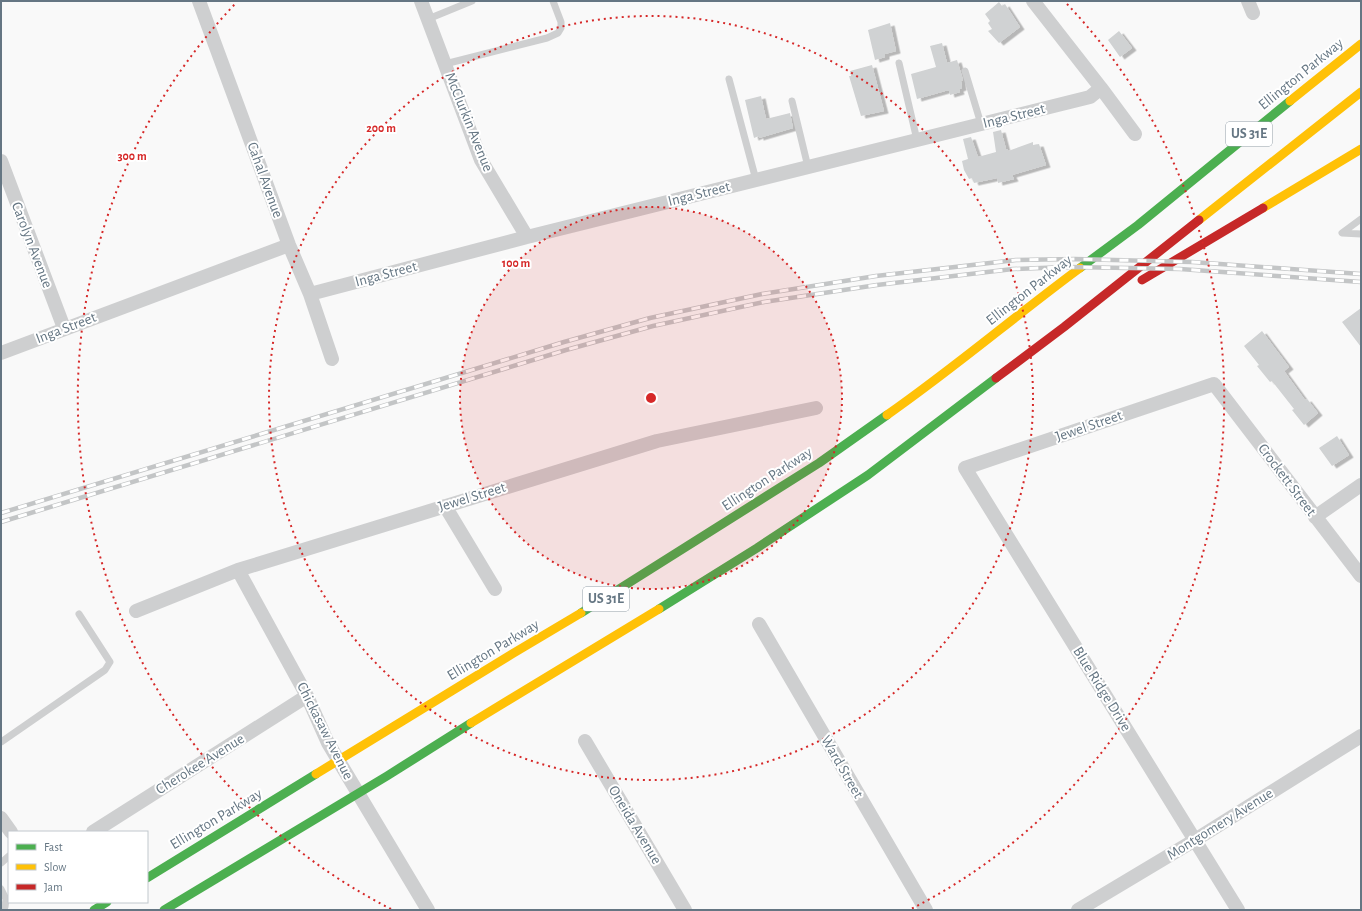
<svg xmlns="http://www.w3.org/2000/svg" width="1362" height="911" font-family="'Alegreya Sans',sans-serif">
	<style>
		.building { fill: #d0d2d3; filter: url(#shadow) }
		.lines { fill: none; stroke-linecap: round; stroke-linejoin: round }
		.lane { stroke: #cecfd0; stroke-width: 7 }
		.street { stroke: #cecfd0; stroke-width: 14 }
		.fast { stroke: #4caf50; stroke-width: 9 }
		.slow { stroke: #ffc107; stroke-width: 9 }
		.jam { stroke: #c62828; stroke-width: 9 }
		.rail-casing { stroke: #c3c5c6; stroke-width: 4.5 }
		.rail { stroke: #fff; stroke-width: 3; stroke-dasharray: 9; stroke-linecap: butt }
		.ring { fill: none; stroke: #d62828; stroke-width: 2; stroke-dasharray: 2 4 }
		.labels { text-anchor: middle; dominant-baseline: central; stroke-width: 4; stroke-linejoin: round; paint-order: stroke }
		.shield { fill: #fff; stroke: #939fa8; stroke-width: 1 }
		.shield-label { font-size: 14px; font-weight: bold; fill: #657683 }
		.street-label { font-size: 15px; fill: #657683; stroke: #fff }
		.centre { fill: #d62828; stroke: #fff; stroke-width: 2 }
		.ring-label { font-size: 12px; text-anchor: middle; font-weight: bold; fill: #d62828; stroke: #fff; stroke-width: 4; stroke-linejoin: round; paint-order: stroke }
	</style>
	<defs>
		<filter id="shadow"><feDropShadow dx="4.5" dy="2.5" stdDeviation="0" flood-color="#0004"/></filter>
	</defs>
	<rect width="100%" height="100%" fill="#f9f9f9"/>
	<path class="building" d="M999,2L1002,6L1005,4L1020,27L999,43L988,31L992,29L988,23L990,21L985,14Z
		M890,23L896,51L885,54V57L875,60L868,30Z
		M1119,31L1132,48L1120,57L1108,40Z
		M942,43L947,63L957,60L963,80L961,81L962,88L959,89L960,92L950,95L949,91H945L917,99L911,74L936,67L930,46Z
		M872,65L884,111L861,116L849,76H851L850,71Z
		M761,96L766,119L790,113L793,128L759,138V136L754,138L745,100Z
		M1001,130L1006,149H1008V151L1033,142V145L1039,144L1046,165L1012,175L1014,179L998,183L997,178L974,183L972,178L969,179L964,170L962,161L968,159L963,139L971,137L978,157L996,152L993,132Z
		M1361,308V347L1342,322Z
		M1262,331L1289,367L1284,371L1305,400L1307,399L1318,413L1304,425L1292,410L1294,409L1272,381L1270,382L1257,366L1259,365L1244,346Z
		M1337,436L1349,455L1332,466L1319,448Z"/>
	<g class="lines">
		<path class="lane" d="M428,19L472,1
			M899,63L917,140
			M445,64L547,38L558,33L561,28V22L553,1
			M965,71L981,124
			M729,79L756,180
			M792,101L808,167
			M1361,219L1342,233L1361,234
			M1,742L105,670L110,662L79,614
			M1,863L9,856
			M1,889L6,899L5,907L1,909"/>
		<path class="street" d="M199,1L289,245L310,294L332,359
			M421,1L481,160L527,237
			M1248,1L1253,13
			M1101,88L1135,134
			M1,161L64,328
			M310,294L527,237L1090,97L1101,88L1033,1
			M1,353L289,245
			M445,506L495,589
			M1315,517L1361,485
			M238,570L307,696L328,743L428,910
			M136,611L238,570L657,441L816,408
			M759,624L926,910
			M585,741L685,910
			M1,818L11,832
			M93,832L307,696
			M1078,910L1195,840L1361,736
			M1238,910L965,468L1214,384L1361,576"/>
		<path class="fast" d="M1080,268L1138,225L1290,101
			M659,609L757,548L868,475L996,378
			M581,613L819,463L887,415
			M147,878L316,774
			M94,910L107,902
			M164,910L387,776L471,723"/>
		<path class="slow" d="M1290,101L1361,44
			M1263,208L1361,149
			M1199,220L1361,92
			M887,415C953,369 1015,316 1080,268
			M471,723L659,609
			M316,774L512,654L581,613"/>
		<path class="jam" d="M1142,280L1263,208
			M996,378L1064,327L1199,220"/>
		<g class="rail-casing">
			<path id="rail" d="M1,513L564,342L650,318L762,294L876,276L1016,260L1075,259L1192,262L1361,274
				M1,522L566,350L653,326L764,302L877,285L1013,269L1066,267L1130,268L1180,269L1361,282"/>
		</g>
		<use href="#rail" class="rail"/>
	</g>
	<circle cx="651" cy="398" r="191" fill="#d62828" fill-opacity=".12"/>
	<g class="ring">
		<circle cx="651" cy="398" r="191"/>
		<circle cx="651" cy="398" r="382"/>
		<path d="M391 909A573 573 0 0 1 235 4M1067 4A573 573 0 0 1 911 909"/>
	</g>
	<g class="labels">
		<g class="shield">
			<rect x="1226" y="122" width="46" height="24" rx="3"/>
			<rect x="583" y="587" width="46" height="24" rx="3"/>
		</g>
		<g class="shield-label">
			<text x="1249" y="134">US 31E</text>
			<text x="606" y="599">US 31E</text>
		</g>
		<g class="street-label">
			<text transform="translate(1301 74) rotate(-39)">Ellington Parkway</text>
			<text transform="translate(1014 116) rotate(-14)">Inga Street</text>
			<text transform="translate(469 122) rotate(68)">McClurkin Avenue</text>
			<text transform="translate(265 180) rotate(70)">Cahal Avenue</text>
			<text transform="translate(699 194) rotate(-14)">Inga Street</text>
			<text transform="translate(32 245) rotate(69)">Carolyn Avenue</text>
			<text transform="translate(386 274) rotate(-15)">Inga Street</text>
			<text transform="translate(1029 290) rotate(-38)">Ellington Parkway</text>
			<text transform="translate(66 328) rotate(-21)">Inga Street</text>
			<text transform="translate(1089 426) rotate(-19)">Jewel Street</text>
			<text transform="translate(767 479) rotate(-33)">Ellington Parkway</text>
			<text transform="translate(1287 480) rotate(53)">Crockett Street</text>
			<text transform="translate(472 497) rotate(-17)">Jewel Street</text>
			<text transform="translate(493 650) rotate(-31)">Ellington Parkway</text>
			<text transform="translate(1102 689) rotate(58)">Blue Ridge Drive</text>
			<text transform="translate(325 731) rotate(63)">Chickasaw Avenue</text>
			<text transform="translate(200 764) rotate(-32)">Cherokee Avenue</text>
			<text transform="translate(842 767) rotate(60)">Ward Street</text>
			<text transform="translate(216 819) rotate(-31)">Ellington Parkway</text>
			<text transform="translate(1220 824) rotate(-32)">Montgomery Avenue</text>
			<text transform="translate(635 825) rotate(59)">Oneida Avenue</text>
		</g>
	</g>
	<circle cx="651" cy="398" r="6" class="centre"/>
	<g class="ring-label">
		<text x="381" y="132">200 m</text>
		<text x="132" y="160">300 m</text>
		<text x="516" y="267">100 m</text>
	</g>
	<rect width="1362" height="911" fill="none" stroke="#657683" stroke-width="4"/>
	<rect x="8" y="831" width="140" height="72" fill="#ffffff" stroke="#c1c8cd"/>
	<rect x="16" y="844" width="20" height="6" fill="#4caf50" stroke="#c1c8cd"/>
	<text x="44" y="851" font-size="12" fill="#657683">Fast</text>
	<rect x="16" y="864" width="20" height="6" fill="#ffc107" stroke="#c1c8cd"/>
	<text x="44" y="871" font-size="12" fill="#657683">Slow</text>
	<rect x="16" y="884" width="20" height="6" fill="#c62828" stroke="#c1c8cd"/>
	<text x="44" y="891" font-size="12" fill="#657683">Jam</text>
</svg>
